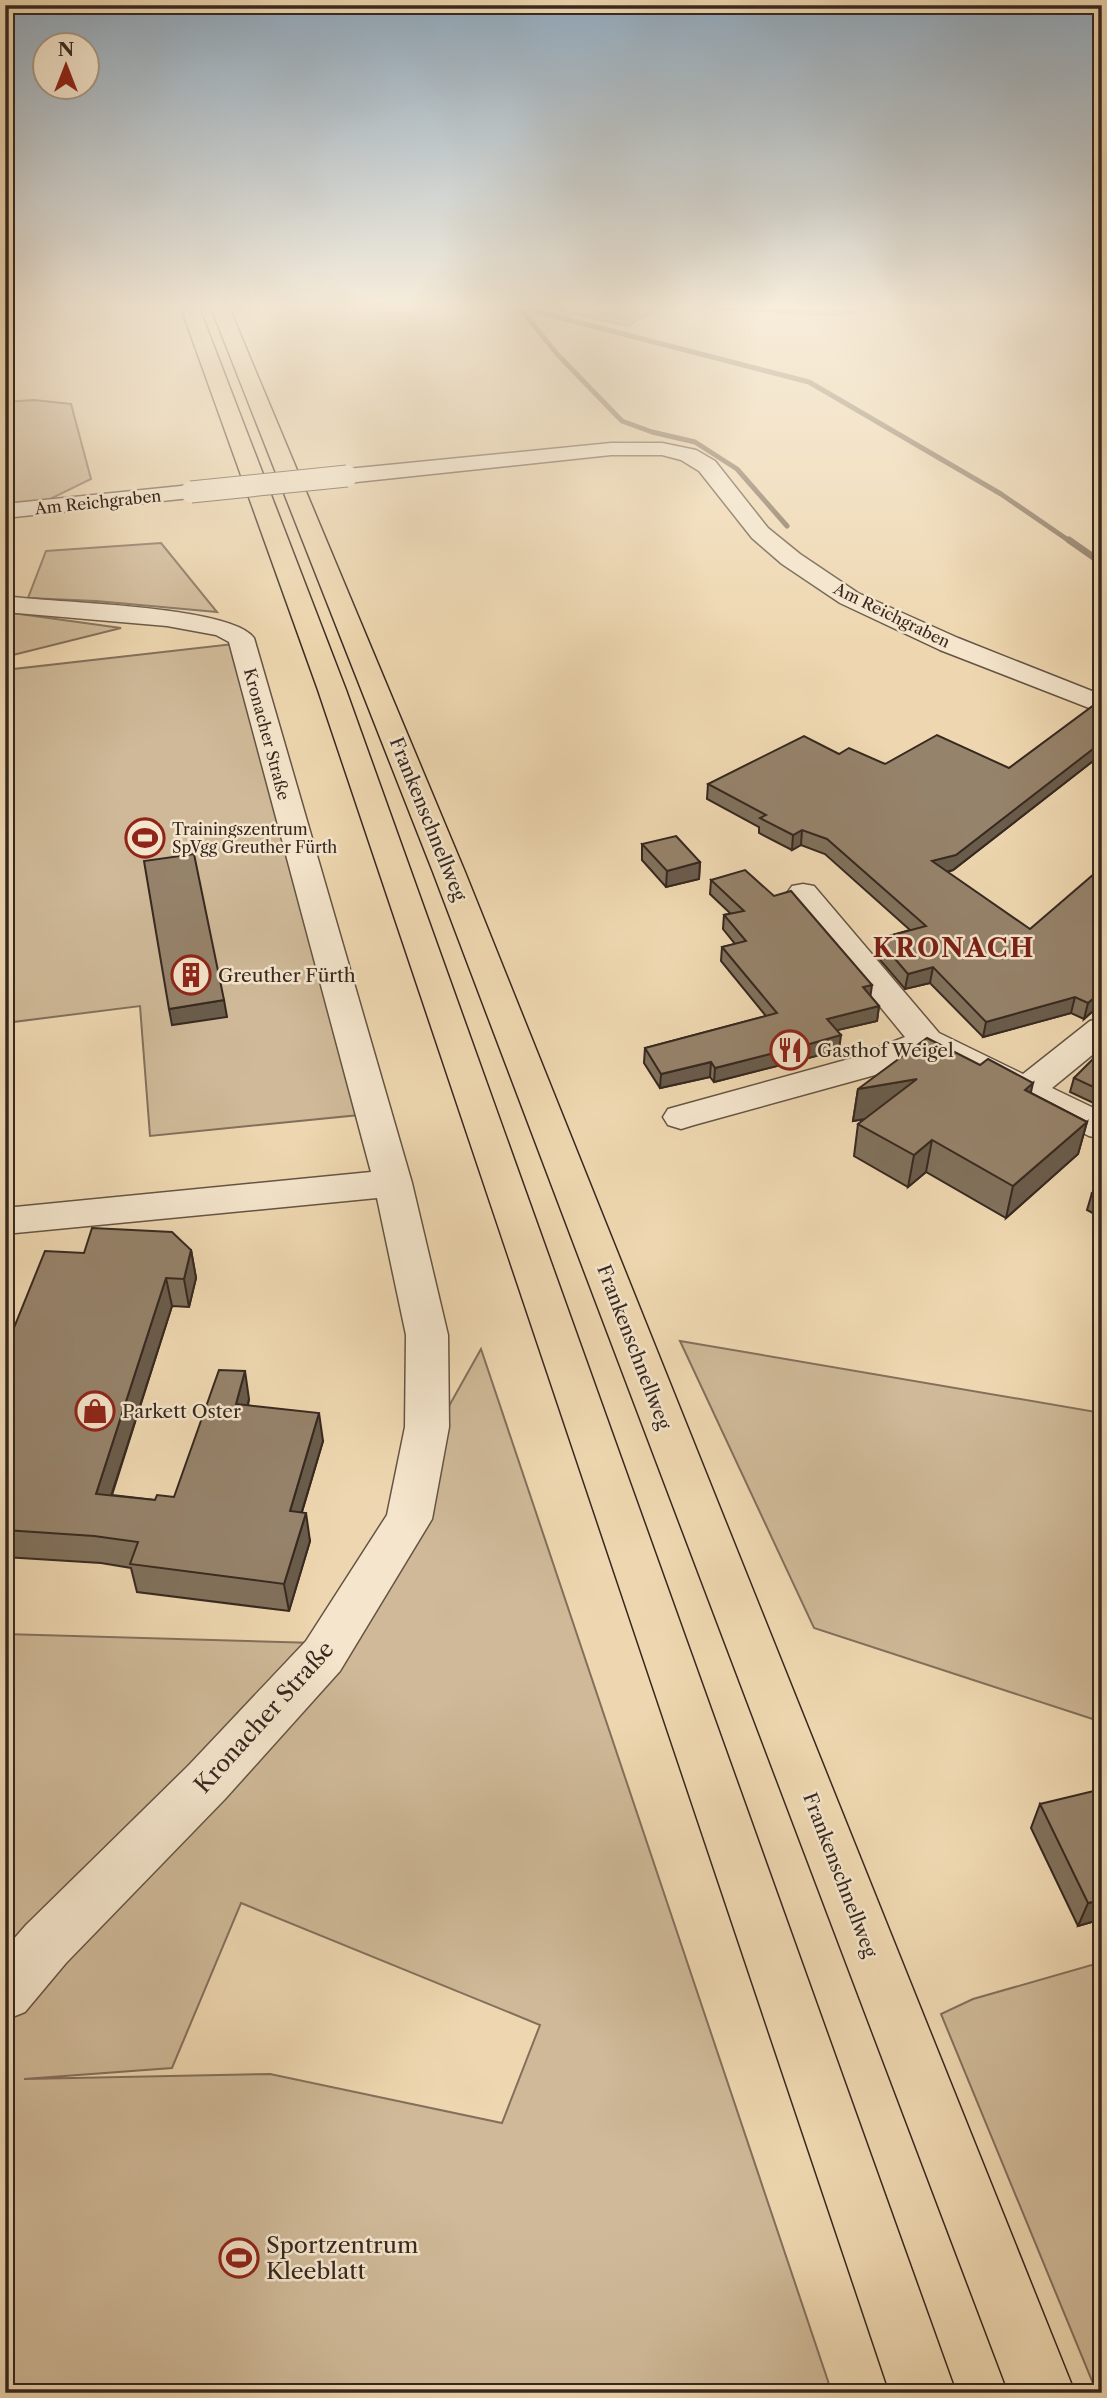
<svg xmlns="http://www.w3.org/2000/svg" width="1107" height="2398" font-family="'Libre Caslon Text',serif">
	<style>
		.green { fill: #cfb998; stroke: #83705c; stroke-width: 2; fill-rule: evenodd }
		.water { fill: #b09c7f; stroke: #806e59; stroke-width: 2 }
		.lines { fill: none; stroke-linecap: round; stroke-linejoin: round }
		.shore { stroke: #746250; stroke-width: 2 }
		.stream-far1 { stroke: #806e59; stroke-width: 5 }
		.stream { stroke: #806e59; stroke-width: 7 }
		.minor-casing { stroke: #655444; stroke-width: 3 }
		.highway-casing { stroke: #372820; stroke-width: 3 }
		.minor { fill: #f4e5cc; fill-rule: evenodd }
		.highway { fill: #eed7b0; fill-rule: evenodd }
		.minor-bridge-casing { stroke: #655444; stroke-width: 23; stroke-linecap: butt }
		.minor-bridge { stroke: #f4e5cc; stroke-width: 21 }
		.wall { fill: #81715c; stroke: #372820; stroke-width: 2 }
		.shaded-wall { fill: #695c4b; stroke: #372820; stroke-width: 2 }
		.building { fill: #96836b; stroke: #372820; stroke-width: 2 }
		.labels { text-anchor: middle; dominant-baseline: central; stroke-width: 5; stroke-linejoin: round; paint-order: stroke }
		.far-street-label { font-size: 16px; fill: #372820; stroke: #f4e5cc }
		.far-poi-label { font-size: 16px; fill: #372820; stroke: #f4e5cc; text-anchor: start }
		.street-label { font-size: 19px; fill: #372820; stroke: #f4e5cc }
		.poi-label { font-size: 19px; fill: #372820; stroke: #f4e5cc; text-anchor: start }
		.near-street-label { font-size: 23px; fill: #372820; stroke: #f4e5cc }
		.near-poi-label { font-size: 23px; fill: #372820; stroke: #f4e5cc; text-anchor: start }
		.district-label { font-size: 26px; font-weight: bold; letter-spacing: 2px; fill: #7a1f14; stroke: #f4e5cc }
	</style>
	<rect width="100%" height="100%" fill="#eed7b0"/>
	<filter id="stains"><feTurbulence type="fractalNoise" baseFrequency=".00286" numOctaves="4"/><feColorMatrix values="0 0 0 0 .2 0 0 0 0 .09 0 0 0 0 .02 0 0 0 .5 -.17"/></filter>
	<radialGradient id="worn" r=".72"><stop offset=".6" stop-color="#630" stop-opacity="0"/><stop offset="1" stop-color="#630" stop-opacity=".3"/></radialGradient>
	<path class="green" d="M34,400L71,404L91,479L5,521V402Z
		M161,543L217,612L96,601L28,598L46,551Z
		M5,612L121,628L5,657Z
		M233,644L359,1115L150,1136L140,1006L5,1023V670Z
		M680,1341L1102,1413V1722L814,1628Z
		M481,1349L832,2393H5V1634L316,1643ZM241,1903L540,2025L502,2123L270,2074L24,2079L172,2068Z
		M1102,1962V2393H1097L941,2014L973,1999Z"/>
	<path class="water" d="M536,305H633L656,309L628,326Z"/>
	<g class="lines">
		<path class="shore" d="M566,305L626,319L640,311L641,305"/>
		<path class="stream-far1" d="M511,305L809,382L1001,494L1071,542
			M678,305L824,314L854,312
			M519,307L557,354L622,421L652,432L695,442L737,469L787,526
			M869,310L919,305"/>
		<path class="stream" d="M1069,540L1102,563"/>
		<g class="minor-casing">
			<path id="minor" d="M611,443H662L696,450L715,461L768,528L800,554L858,593L958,638L1102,695V713L940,650L840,603L782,564L752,538L699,471L681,460L662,455H611L347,483L339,481L336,476L339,471L347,469Z
				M191,485L199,487L202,492L199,497L5,518V504Z
				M5,596C51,603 231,605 254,638L412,1183L448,1335L449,1427L432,1519L340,1671L225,1799L66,1963L25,2012L5,2020V1949L26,1925L189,1765L306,1641L387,1515L405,1427L406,1335L377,1198L5,1234V1208L371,1172L229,642L216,635L167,626L5,612Z
				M803,884L814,886L939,1033L1023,1074L1090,1021L1102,1018V1047L1052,1088L1102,1112V1139L1089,1136L926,1054L875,1075L694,1125L681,1129L668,1125L663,1117L668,1109L849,1059L905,1037L787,893L792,886Z"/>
		</g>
		<g class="highway-casing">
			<path id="highway" d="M180,305H198L346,690L956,2393H890L318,690Z
				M210,305H228L465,872L1075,2393H1009L433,872Z"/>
		</g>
		<use href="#minor" class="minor"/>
		<use href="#highway" class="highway"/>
		<g class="minor-bridge-casing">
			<path id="minor-bridge" d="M191,492L347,476"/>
		</g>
		<use href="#minor-bridge" class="minor-bridge"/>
	</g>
	<path class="wall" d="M1102,708V754L953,870L947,872L1102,1003L1084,1019L1071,1013L983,1037L930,983L905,989L875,954L878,939L910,930L825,854L801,845L792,850L759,833V827L707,799L708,784L839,754L885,764L1009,768Z
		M642,844L700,862L699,879L666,887L642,860Z
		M711,880L871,997L879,1006L877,1021L837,1030L839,1050L797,1061L790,1057L789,1063L714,1082L710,1077L660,1088L644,1063L645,1048L766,1016L721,961L722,947L735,944L723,929L724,915L731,914L710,894Z
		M1102,1061V1107L1070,1092L1074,1078Z
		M858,1089L1031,1093L1087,1122L1078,1154L1006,1218L926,1172L908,1187L854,1156L858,1124L865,1119L853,1121Z
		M1102,1184V1218L1087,1210L1092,1193Z
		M191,1250L196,1278L189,1307L172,1306L112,1495L155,1500L174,1497L249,1399L248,1405L323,1441L302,1512L310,1541L289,1611L137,1592L131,1568L101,1563L5,1557V1350L84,1253Z
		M1040,1804L1102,1919L1078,1926L1031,1828Z"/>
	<path class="shaded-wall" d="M1102,742V754L953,870L930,876L932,861Z
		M802,830L801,845L792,850L793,835Z
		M700,862L699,879L666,887L667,871Z
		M933,967L930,983L905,989L908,974Z
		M872,985L870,999L863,987Z
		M1102,991V1003L1084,1019L1088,1003Z
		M1075,997L1071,1013L983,1037L986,1022Z
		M224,1000L227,1017L172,1025L169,1009Z
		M879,1006L877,1021L825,1033L827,1019Z
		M841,1035L839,1050L797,1061L799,1047Z
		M790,1049L789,1063L714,1082L715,1068Z
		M711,1062L710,1077L660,1088L661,1074Z
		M917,1079L911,1111L853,1121L858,1089Z
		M1033,1083L1026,1114L1025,1090Z
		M1087,1122L1078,1154L1006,1218L1013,1186Z
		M932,1140L926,1172L908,1187L914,1155Z
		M191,1250L196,1278L189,1307L184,1279Z
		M166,1278L172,1306L103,1521L96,1494Z
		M245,1371L249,1399L241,1432L236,1404Z
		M319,1413L323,1441L294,1538L290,1511Z
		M306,1513L310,1541L289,1611L284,1584Z
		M1102,1900V1919L1078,1926L1088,1903Z"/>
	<path class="building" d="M1094,705L1102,708V742L956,855L932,861L1030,929L1094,874L1102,877V991L1088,1003L1075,997L986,1022L933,967L908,974L878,939L926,926L827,839L802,830L793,835L760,818L766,815L708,784L804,736L839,754L849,748L885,764L937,735L1009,768Z
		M676,836L700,862L667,871L642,844Z
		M194,854L224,1000L169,1009L144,861Z
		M745,870L774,896L791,891L872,985L863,987L879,1006L827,1019L841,1035L799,1047L785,1039L790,1049L715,1068L711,1062L661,1074L645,1048L777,1013L722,947L746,941L724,915L744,911L711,880Z
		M927,1038L980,1065L988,1059L1033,1083L1025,1090L1087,1122L1013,1186L932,1140L914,1155L858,1124L917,1079L858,1089Z
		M1094,1058L1102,1061V1091L1074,1078Z
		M1102,1184V1198L1092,1193Z
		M92,1228L172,1232L191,1250L184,1279L166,1278L96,1494L155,1500L157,1495L174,1497L219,1370L245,1371L236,1404L319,1413L290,1511L306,1513L284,1584L130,1564L138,1542L94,1536L5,1530V1350L45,1251L84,1253Z
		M1102,1789V1900L1088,1903L1040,1804Z"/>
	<linearGradient id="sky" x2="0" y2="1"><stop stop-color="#91aabe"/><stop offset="0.48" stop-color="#f7eddb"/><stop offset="1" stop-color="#f7eddb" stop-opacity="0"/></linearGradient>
	<rect width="1107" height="640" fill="url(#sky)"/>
	<defs>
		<g id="stadium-ring" transform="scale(2.0125)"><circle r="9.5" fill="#f4e5cc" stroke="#8f2418" stroke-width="1.5"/><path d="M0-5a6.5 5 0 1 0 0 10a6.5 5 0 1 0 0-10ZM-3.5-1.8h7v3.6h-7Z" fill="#8f2418"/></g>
		<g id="building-ring" transform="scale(2.0125)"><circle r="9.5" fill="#f4e5cc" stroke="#8f2418" stroke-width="1.5"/><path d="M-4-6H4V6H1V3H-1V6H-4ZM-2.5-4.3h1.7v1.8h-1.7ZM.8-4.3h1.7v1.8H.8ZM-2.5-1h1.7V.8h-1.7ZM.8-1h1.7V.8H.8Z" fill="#8f2418"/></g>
		<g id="restaurant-ring" transform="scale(2.0125)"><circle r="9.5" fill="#f4e5cc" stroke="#8f2418" stroke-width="1.5"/><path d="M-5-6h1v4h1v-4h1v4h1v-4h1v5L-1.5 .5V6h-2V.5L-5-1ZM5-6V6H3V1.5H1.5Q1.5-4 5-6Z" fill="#8f2418"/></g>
		<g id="shop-ring" transform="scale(2.0125)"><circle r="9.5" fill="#f4e5cc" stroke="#8f2418" stroke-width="1.5"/><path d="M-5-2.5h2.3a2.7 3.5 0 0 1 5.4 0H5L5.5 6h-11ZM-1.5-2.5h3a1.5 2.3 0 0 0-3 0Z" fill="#8f2418"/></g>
	</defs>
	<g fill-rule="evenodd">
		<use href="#stadium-ring" x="145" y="838"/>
		<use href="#building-ring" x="191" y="975"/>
		<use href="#restaurant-ring" x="790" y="1050"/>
		<use href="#shop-ring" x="95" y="1411"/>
		<use href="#stadium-ring" x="239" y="2258"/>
	</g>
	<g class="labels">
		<g class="far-street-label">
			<text transform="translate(98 502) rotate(-6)">Am Reichgraben</text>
			<text transform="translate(892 615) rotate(26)">Am Reichgraben</text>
			<text transform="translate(267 734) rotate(75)">Kronacher Straße</text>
		</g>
		<g class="far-poi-label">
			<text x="172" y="829">Trainingszentrum<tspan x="172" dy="18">SpVgg Greuther Fürth</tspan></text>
		</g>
		<g class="street-label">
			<text transform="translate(428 819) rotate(68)">Frankenschnellweg</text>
			<text transform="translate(634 1347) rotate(69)">Frankenschnellweg</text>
			<text transform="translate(840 1875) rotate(69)">Frankenschnellweg</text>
		</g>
		<g class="poi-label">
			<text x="218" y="975">Greuther Fürth</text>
			<text x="817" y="1050">Gasthof Weigel</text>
			<text x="122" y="1411">Parkett Oster</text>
		</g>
		<g class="near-street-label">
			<text transform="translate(264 1717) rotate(-48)">Kronacher Straße</text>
		</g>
		<g class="near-poi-label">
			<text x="266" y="2245">Sportzentrum<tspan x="266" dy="26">Kleeblatt</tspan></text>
		</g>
		<g class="district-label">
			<text x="954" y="948">KRONACH</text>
		</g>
	</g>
	<rect width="1107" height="2398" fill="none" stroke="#eed7b0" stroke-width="28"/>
	<rect x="7" y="7" width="1093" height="2384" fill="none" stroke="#372820" stroke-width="3.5"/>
	<rect x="14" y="14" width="1079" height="2370" fill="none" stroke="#372820" stroke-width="2"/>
	<g transform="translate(66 66)"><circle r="33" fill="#f4e5cc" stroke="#a89987" stroke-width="2"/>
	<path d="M0-5L12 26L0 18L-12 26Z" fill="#8f2418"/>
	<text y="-10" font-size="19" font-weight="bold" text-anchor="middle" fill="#372820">N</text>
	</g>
	<rect width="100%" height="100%" filter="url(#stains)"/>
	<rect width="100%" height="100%" fill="url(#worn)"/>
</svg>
